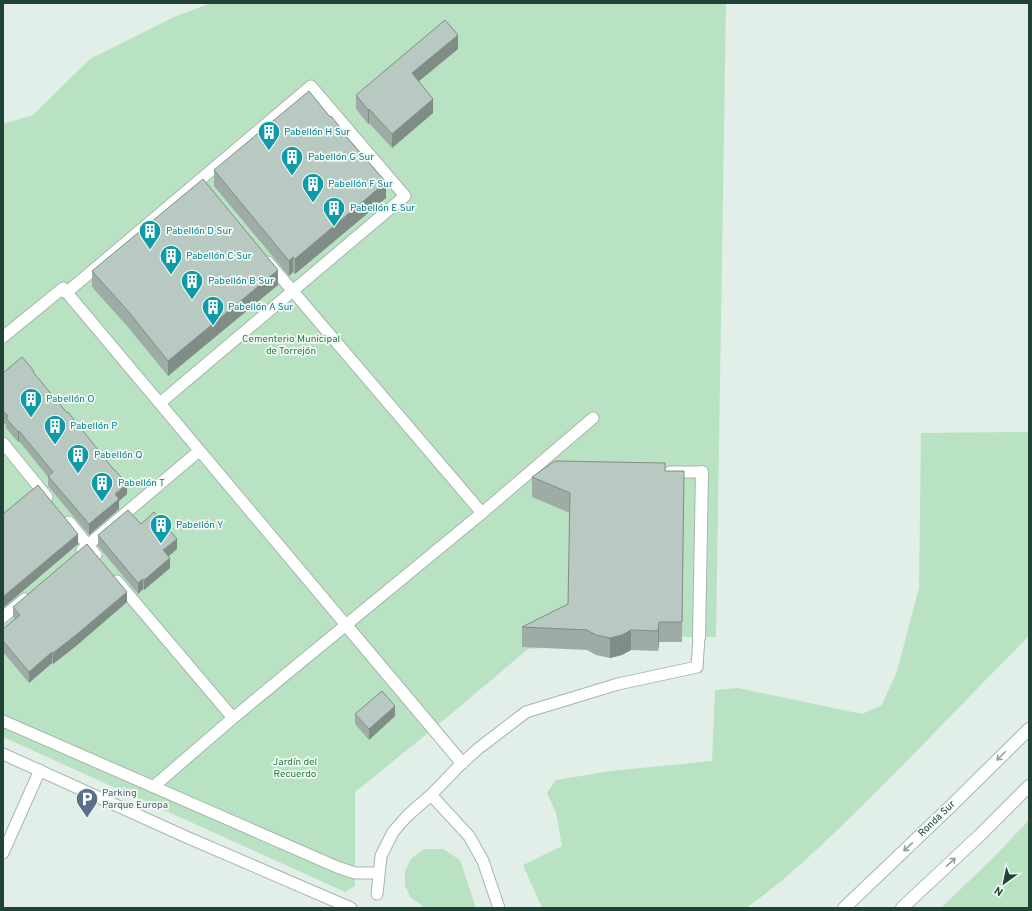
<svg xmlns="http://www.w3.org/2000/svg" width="1032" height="911" font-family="Overpass,sans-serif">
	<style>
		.green { fill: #b9e2c2 }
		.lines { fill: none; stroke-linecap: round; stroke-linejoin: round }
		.service-casing { stroke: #a4b7af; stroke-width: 13 }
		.pedestrian-casing { stroke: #a4b7af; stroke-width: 14 }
		.minor-casing { stroke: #a4b7af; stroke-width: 14 }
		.secondary-casing { stroke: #9fbbb0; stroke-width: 14 }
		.service { stroke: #fff; stroke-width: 11 }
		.pedestrian { stroke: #fff; stroke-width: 12 }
		.minor { stroke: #fff; stroke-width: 12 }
		.secondary { stroke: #fff; stroke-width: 12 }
		.wall { fill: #9dada6 }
		.shaded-wall { fill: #808d87 }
		.building { fill: #b7c9c1; stroke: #808d87 }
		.oneway { stroke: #90a09b }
		.labels { text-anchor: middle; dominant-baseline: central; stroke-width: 3.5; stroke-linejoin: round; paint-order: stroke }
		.culture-label { font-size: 10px; fill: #0d838f; stroke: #f3faf6; text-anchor: start }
		.park-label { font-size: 10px; fill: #257e43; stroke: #f3faf6 }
		.service-label { font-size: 10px; fill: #4e5e75; stroke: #f3faf6; text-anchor: start }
		.street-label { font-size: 10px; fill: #204237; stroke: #f3faf6 }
	</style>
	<rect width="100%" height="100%" fill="#e2eee8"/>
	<path class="green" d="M211,3H726L716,637H682L684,491L570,513L568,624L539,639L544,648L528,649L433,729L355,792V886L345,892L3,737V124L33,115L90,59L174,17Z
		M1029,432V636C973,692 919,750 863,805C826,841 788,879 746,908H542L523,865L562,846L556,813L547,793L556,780L611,771L712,761L715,690L738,688L862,714L882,705L897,671L919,588L921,433Z
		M1029,820V908H941L996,855Z
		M424,849H443L460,860L476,908H426L411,898L405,886V871L411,859Z"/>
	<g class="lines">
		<g class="service-casing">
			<path id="service" d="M268,262L482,513
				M66,293L311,86L405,196L160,403
				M3,337L63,288L346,625
				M3,443L47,497
				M670,472H702
				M69,522L96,555
				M82,550L199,451
				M117,581L233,718
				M3,617L25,599
				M3,721L337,867L355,873H379
				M3,754L184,836L351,908
				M153,787L233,718L482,513L593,418
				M431,795L469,836L483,861L499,908
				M3,853L40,770
				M377,894L381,856L393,832L407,816L431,795L462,763L479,748L526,712L618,684L697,667L699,637"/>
		</g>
		<g class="pedestrian-casing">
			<path id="pedestrian" d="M346,625L462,763"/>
		</g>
		<g class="minor-casing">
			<path id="minor" d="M699,637L702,472"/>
		</g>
		<g class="secondary-casing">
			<path id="secondary" d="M844,908L951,806L1029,729
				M902,908L980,835L1029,786"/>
		</g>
		<use href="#service" class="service"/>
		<use href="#pedestrian" class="pedestrian"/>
		<use href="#minor" class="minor"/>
		<use href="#secondary" class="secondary"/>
	</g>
	<path class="wall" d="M458,49L418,81L433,113L392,148L369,123L368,124L356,109V95Z
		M343,133L386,198L295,274L293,272L289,276L214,186V170Z
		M92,271L278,285L168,376L127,326L92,287Z
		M3,373L34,374L127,494L119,501V509L89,535L48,486V477L19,441L18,442L6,428V425L3,421Z
		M665,471L684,491L682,642H659L658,651L631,650L622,655L610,658L596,655L587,650L522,647V627L568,604L570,513L532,497V477Z
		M3,514L78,544L4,607L3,605Z
		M141,524L177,549L168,556L170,568L144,590L143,589L138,594L98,546V535Z
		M127,602L76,646L53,664L52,663L29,683L3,652V629L15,619L13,617V607Z
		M355,714L395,716L369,740L355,724Z"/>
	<path class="shaded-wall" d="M458,35V49L412,87V73Z
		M433,99V113L392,148V134Z
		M369,109V123L368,124V110Z
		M386,182V198L295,274V259Z
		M293,257V272L289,276V261Z
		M278,270V285L168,376V361Z
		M19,431V441L18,442V432Z
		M127,484V494L119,501V509L89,535V524L115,494Z
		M78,534V544L4,607V596Z
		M177,539V549L163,561V550Z
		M170,558V568L144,590V580Z
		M143,579V589L138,594V583Z
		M127,592V602L76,646L53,664V653Z
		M659,622V642L658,651V631Z
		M631,630V650L622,655L610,658V638Z
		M52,652V663L29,683V672Z
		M395,706V716L369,740V729Z"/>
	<path class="building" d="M445,20L458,35L412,73L433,99L392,134L369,109L368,110L356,95Z
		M309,91L330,117L331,116L343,131L342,132L386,182L295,259L293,257L289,261L214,170Z
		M203,179L278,270L168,361L127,310L92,271Z
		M22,357L34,371L33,372L67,413L68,412L114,470H115L127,484L115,494L119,499L89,524L48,476L53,472L19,431L18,432L6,418L8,416L3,411V373Z
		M555,461L665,463V471H684L682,622H659L658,631L631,630L622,635L610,638L596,635L587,630L522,627L568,604L570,493L532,477Z
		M38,485L78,534L4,596L3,594V514Z
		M128,510L141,524L154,512L177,539L163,550L170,558L144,580L143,579L138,583L98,535Z
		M87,544L127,592L76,635L53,653L52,652L29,672L3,641V629L20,615L13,607Z
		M382,691L395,706L369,729L355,714Z"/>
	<defs><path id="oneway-shaft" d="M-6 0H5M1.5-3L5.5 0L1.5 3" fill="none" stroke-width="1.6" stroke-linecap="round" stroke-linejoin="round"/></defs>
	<g class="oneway">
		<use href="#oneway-shaft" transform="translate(1001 756) rotate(135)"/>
		<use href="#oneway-shaft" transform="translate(908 847) rotate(137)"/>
		<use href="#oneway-shaft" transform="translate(951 862) rotate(-43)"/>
	</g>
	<defs>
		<g id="building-pin" transform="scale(1.15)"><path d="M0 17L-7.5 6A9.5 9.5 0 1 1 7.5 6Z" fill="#0f9aa8" stroke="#f3faf6"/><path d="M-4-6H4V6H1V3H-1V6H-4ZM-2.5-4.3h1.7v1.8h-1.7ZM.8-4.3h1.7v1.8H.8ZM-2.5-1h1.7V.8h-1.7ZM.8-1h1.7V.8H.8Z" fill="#fff"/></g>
		<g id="parking-pin" transform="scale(1.15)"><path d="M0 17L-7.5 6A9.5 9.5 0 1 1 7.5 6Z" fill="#5c6f8a" stroke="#f3faf6"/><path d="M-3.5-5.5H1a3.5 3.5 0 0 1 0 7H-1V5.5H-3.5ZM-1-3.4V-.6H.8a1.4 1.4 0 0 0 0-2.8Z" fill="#fff"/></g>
	</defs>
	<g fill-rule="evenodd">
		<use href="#building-pin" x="269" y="132"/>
		<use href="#building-pin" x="292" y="157"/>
		<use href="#building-pin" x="313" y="184"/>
		<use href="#building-pin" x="334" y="208"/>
		<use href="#building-pin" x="150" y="231"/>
		<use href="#building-pin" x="171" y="256"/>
		<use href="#building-pin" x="192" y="281"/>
		<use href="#building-pin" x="213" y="307"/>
		<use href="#building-pin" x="31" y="399"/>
		<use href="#building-pin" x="55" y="426"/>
		<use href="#building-pin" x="78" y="455"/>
		<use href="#building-pin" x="102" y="483"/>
		<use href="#building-pin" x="161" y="525"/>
		<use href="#parking-pin" x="87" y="799"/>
	</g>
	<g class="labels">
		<g class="culture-label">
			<text x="284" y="132">Pabellón H Sur</text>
			<text x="308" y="157">Pabellón G Sur</text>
			<text x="328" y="184">Pabellón F Sur</text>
			<text x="350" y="208">Pabellón E Sur</text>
			<text x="166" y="231">Pabellón D Sur</text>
			<text x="186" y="256">Pabellón C Sur</text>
			<text x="208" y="281">Pabellón B Sur</text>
			<text x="228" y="307">Pabellón A Sur</text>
			<text x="46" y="399">Pabellón O</text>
			<text x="70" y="426">Pabellón P</text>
			<text x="94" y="455">Pabellón Q</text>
			<text x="118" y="483">Pabellón T</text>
			<text x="176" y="525">Pabellón Y</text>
		</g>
		<g class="park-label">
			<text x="291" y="339">Cementerio Municipal<tspan x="291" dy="12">de Torrejón</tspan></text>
			<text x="295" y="762">Jardín del<tspan x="295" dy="12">Recuerdo</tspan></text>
		</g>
		<g class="service-label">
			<text x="102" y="793">Parking<tspan x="102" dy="12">Parque Europa</tspan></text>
		</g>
		<g class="street-label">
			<text transform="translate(937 819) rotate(-44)">Ronda Sur</text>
		</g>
	</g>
	<rect width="1032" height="911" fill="none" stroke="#204237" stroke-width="8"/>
	<g transform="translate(1004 883) rotate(213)" stroke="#f3faf6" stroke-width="3" paint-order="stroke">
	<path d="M0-3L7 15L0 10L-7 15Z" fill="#204237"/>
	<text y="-6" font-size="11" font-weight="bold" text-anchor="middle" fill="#204237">N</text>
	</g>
</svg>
